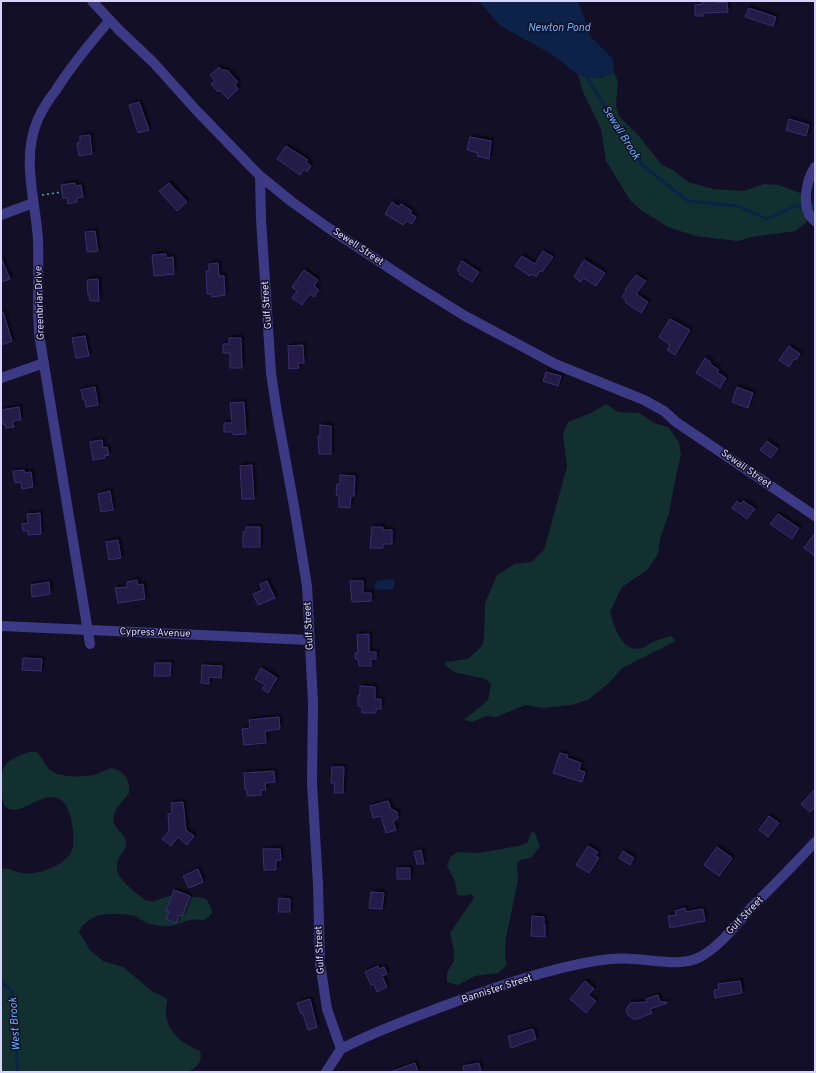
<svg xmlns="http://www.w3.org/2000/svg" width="816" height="1073" font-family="Overpass,sans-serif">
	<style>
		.green { fill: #12302f }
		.water { fill: #0c2248 }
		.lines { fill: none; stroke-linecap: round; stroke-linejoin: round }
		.stream { stroke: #0c2248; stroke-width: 3 }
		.building { fill: #241b47; stroke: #3b2d73; filter: url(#shadow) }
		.path { stroke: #2fb8b0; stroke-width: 1.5; stroke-dasharray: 2 3; stroke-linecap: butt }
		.minor { stroke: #3d3a85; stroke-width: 10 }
		.labels { text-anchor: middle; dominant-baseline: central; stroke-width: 3; stroke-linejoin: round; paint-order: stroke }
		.street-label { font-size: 10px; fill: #d9d4ff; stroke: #130f26 }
		.water-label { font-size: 11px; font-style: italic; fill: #62b6ff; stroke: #130f26 }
	</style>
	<defs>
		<filter id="shadow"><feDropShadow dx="2.5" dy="-2.5" stdDeviation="1" flood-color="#0009"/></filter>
	</defs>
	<rect width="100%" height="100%" fill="#130f26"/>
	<path class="green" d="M614,72L618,82L616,106L619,116L639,136L662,165L673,170L688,182L714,189L744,191L764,184L779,185L800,193L810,195L814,206L805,224L795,231L752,237L738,241L695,236L668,227L641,210L630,200L606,161L601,129L583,92L578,75L600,78Z
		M606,404L618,412L639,413L654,423L668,427L679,442L681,455L676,476L669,513L660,539L658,554L647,570L622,587L610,612C614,626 622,654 642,648C646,647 650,643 653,642C659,639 665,638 671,636L676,641L622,668L610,682L588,700L571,705L543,708L525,705L496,717L486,716L472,722L464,720L488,700L491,684L485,679L454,672L445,665V662L468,659L482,646L484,637L485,603L497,575L515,564L531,562L544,550L567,467L563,434L568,422L591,413Z
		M29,752H37C42,757 44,763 48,768C56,778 85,778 97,774C102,772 106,769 112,768C125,772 130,779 129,793C124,801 116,806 114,815C110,829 127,832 126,845C125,852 118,856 117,864C116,868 118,874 121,878C125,884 142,900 149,901C155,903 160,898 166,897C179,894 194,896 206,899L211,907L212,913C202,925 201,918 190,920C180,922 175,927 163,926C157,925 150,925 145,922C141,920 138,917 134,916C126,914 105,913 97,916C91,918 81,925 79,932L90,950L103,961L123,967L152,991L167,999C168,1004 165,1007 166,1012C166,1032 183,1044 200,1051C203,1061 197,1067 188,1072H1V869C9,867 14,872 22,873C37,876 67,865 72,850C74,844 73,837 73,831C72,822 69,805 61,800C43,787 18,822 4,805C2,799 2,793 1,786C0,763 9,759 29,752Z
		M532,831L535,833L540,846L531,858L520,860L517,864L518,880L506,938L505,956L507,965L498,973L475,976L458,985L447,982V973L454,961V950L450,933L474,898L471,894L464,896L457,895L455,881L447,866L451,856L458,852L479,853L518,846L527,843Z"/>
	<path class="water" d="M479,1H578L591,37L613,59L614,72L600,78L578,75L553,55L499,25Z
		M392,579L394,581V588L393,589L377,590L374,587L375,584L377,581Z"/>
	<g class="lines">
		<path class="stream" d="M584,73L642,165L688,201L738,206L767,219L793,207L815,203
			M1,982L12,991L18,1072"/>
	</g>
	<path class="building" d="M716,1V3L727,2L728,12L703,13V16H695V5L702,4V2Z
		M749,8L776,17L773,26L745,17Z
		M219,67L222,71L224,69L226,71L227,70L238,82L235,85L238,89L228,99L220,90L218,92L211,84L215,81L210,75Z
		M139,102L149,130L138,133L129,105Z
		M789,119L809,125L806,136L786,130Z
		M90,135L92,154L79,156L77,143L80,142V136Z
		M470,137L491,141L489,159L477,156L478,153L467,150Z
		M286,146L308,160L306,162L311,166L307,172L304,169L300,175L277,159Z
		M75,183L76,186L81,185L83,197L77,198V202L68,204L67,198H63L61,185Z
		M169,183L187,202L177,211L159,191Z
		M392,202L399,207L401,204L412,211L410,213L416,217L412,224L407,221L403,225L385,214Z
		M95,231L98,251L87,252L85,232Z
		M543,251L553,257L542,272L540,271L536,277L532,274L530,276L515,266L522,256L535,264Z
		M166,254V258L173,257L174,274L154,276L152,255Z
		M1,258L10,279L1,282Z
		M584,260L605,273L596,286L583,278L581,282L574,277Z
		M462,261L479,272L472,282L459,274L460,272L457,270Z
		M218,263L219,276H224L225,295L212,297V294H207L206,271L209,270V264Z
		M304,270L318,280L314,286L319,290L314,297L310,294L302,305L292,298L297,291L292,287Z
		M636,275L646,281L636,294L648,302L641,313L625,302L626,300L622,297L626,291L625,290Z
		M98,279L99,301H90L89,295H88L87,280Z
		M1,312H3L12,341L1,345Z
		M670,319L690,330L675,355L667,350L670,345L659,337Z
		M85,336L89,356L76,358L72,338Z
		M229,338H241L242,368H230V353H223V344H229Z
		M303,345L304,363H298L299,368L289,369L288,346Z
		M789,346L800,354L796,360L794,359L789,367L779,360Z
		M705,358L711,362L710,364L719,370L717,372L726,378L720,388L696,373Z
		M546,372L561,376L558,386L543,381Z
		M95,387L98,405L86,407L85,400H83L81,390Z
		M737,387L753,393L748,408L732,402Z
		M244,402L246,434L233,435V432H224V423H232L230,403Z
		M19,407L21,420L13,421L14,427L6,428L5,424H2L1,410Z
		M320,425L331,426V454H319L318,436H320Z
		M102,440L103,448L107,447L109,455L104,456L105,458L93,460L90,442Z
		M767,441L778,449L771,458L760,450Z
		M252,465L254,499H242L240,466Z
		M24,470L25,473L31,472L33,487L22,489L21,482L15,483L13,471Z
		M340,475L355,476L354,496H351L350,508L339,507V496L336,495L337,484H340Z
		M110,491L113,510L101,512L98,494Z
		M737,501L741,504L743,501L755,509L747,519L732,508Z
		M40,513L41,534L28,535V531H23L22,524L28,523L27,514Z
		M778,514L799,528L792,539L770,524Z
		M246,527H260V547H243V532L246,531Z
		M372,527H383V530H392V544H383V548H370Z
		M815,533V556L804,548Z
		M118,540L121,558L109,560L106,542Z
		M137,580L138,585L143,584L145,599L118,603L115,588L127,587V582Z
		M267,581L275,598L258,605L253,594L262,590L260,584Z
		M350,581H363V593H371V601L352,602Z
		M49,582L50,594L32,597L31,585Z
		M369,634V652H376V659H371V666H359L358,659H355V653H358L357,635Z
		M23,658L42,659L41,671L22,670Z
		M155,663H171L170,676H154Z
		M202,665L222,666L221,678L209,677V684L201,683Z
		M261,668L277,678L268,693L262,689L265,685L255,679Z
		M360,686L375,687V699H381V709H376V713H362V707L358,706V695H360Z
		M279,717L280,729L265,731L266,743L244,745L242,729L250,728L249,720Z
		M560,753L568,755L567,758L581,763L579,770L585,772L582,782L553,773Z
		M332,767H344L343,793H334L335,783H331Z
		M274,771L275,782L265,783L266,790H261V795L247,796V790H245L244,773Z
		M815,789V807L810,812L801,804Z
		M388,801L391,809L397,812L398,818L393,822L396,830L386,833L381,816L373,818L370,806Z
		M183,802L186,830L194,836L187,845L178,837L171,846L162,839L169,831L168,814L172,813L171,803Z
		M769,816L779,823L768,837L759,830Z
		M588,846L598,852L595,856L599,858L589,873L576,865Z
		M717,847L732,858L719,876L704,865Z
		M263,849H280L281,860H276V870H264Z
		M421,850L424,864H417L414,852Z
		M623,851L634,858L630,865L619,858Z
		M397,868H410V879H397Z
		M198,869L203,882L189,888L183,876Z
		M174,890L190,896L182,916L179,915L176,923L166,919L169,912L166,911Z
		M371,892L384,893L382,909L369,908Z
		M279,898L290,899V912H278Z
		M685,908L686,912L703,909L705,921L670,928L668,916L676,915L675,911Z
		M532,916L544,917V924H545V937L531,936Z
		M378,966L379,969L384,967L387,974L382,976L387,987L377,992L374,984L371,985L365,972Z
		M585,981L594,989L588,995L596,1001L586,1013L570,999Z
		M740,981L742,993L715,998L714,990L719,989L718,984Z
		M658,995L660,1002H667V1003L650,1009L652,1013L637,1019H633L628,1015L626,1010L630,1003L647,1002L646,999Z
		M310,999L317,1027L308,1030L303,1014H301L297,1003Z
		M533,1029L536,1039L511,1048L508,1036Z
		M415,1063L418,1072H393V1071Z
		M479,1063L481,1072H464L463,1066Z"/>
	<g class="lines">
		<path class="path" d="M42,195L62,192"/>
		<path class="minor" d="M92,1L120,31L153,62L196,110L260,176L292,202L327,227L415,285L465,316L555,364L644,400L664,411L676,422L815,516
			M815,167C806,180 800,210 815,221
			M260,176L261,219L271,373L277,413L294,506L307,586L313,703L312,783L318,885L320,963L327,1009L341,1049L326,1072
			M1,215L33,203
			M1,378L44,363
			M1,626L309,640
			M90,644L39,334C37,302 39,271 38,239C35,198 21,158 38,119C43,108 49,99 56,90C72,65 90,43 110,20
			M341,1049C373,1032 407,1020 441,1007C491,989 542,970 595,961C608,959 621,958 634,959C655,960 681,967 700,957C720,946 735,926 750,909C772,887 794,865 815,842"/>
	</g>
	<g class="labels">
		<g class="street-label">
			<text transform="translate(358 247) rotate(34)">Sewell Street</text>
			<text transform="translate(40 303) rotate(-92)">Greenbriar Drive</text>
			<text transform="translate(267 305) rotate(-94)">Gulf Street</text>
			<text transform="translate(746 469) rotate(35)">Sewall Street</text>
			<text transform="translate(309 626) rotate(-93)">Gulf Street</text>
			<text transform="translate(155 633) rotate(2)">Cypress Avenue</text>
			<text transform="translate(745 916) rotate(-46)">Gulf Street</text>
			<text transform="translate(320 950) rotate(-93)">Gulf Street</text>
			<text transform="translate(497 989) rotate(-18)">Bannister Street</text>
		</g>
		<g class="water-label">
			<text x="559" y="28">Newton Pond</text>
			<text transform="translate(621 133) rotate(58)">Sewall Brook</text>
			<text transform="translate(15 1024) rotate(-94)">West Brook</text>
		</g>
	</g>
	<rect width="816" height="1073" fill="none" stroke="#d9d4ff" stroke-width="4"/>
</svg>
